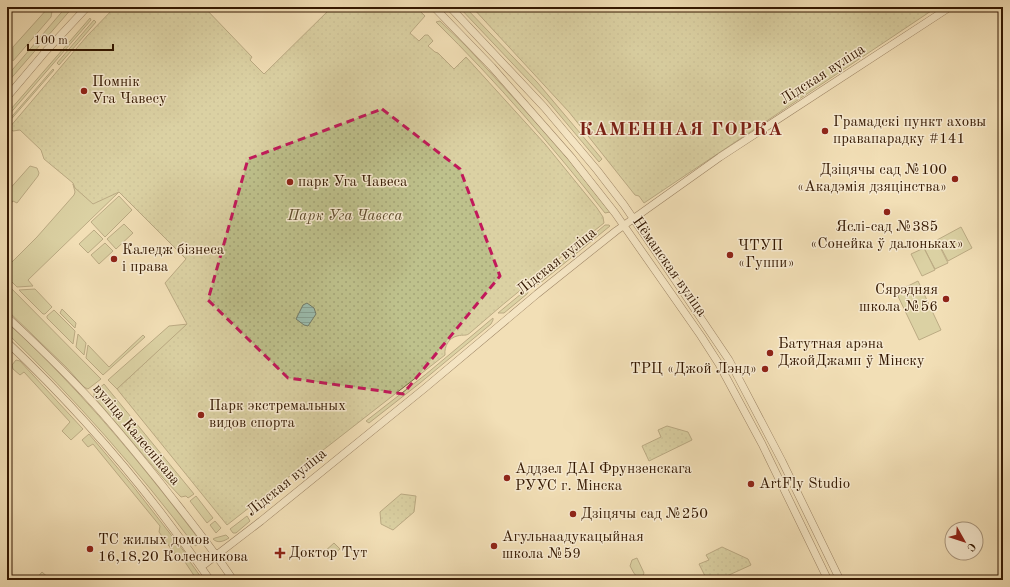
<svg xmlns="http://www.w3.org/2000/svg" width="1010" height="587" font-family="'Old Standard TT',serif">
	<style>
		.grass { fill: #bec18c; stroke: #796c46 }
		.park { fill: url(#park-dots); stroke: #796c46 }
		.water { fill: url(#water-rules); stroke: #727b69 }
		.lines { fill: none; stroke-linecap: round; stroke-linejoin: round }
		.secondary-casing { stroke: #341801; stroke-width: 8 }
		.secondary { stroke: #f7ead0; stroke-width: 7 }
		.marked { fill: none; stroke: #c2185b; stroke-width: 3; stroke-dasharray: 8 5; stroke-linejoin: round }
		.poi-dot { fill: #8f2418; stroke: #f7ead0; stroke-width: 1.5 }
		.labels { text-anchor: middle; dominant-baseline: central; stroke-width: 3; stroke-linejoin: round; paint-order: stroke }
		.street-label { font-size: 15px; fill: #341801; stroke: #f7ead0 }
		.poi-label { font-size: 15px; fill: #341801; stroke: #f7ead0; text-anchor: start }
		.park-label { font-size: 15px; font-style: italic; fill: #5d4b2b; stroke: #f7ead0 }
		.district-label { font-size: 19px; font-weight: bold; letter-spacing: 1px; fill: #7a1f14; stroke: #f7ead0 }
	</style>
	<defs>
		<pattern id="park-dots" width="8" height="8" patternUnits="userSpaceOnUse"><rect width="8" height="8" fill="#bec18c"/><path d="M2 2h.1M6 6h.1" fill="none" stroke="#a4a577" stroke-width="1.8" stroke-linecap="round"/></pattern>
		<pattern id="water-rules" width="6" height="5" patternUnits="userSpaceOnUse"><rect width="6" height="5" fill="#9bbdaf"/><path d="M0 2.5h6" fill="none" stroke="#86a295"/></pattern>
	</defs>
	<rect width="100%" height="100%" fill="#f2dfb6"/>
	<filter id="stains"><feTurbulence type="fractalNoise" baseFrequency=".005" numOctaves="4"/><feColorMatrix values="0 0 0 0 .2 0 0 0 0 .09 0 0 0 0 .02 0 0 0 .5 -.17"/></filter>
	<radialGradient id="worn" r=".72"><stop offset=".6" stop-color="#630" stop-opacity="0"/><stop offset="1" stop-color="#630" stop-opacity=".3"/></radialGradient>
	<path class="grass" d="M66,7H73L7,83V76Z
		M459,7H465L537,82L602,159L599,162L547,100Z
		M48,8L52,11L51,17L13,61V47Z
		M90,18L91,20L7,117V115L11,109Z
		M94,20L96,22L59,65L57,63Z
		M440,21L466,46L532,118L561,150L610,212L605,213C552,146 497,82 436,22Z
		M53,69L54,70L7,124V122Z
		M30,166L37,168L39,173L38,176L17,203L13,201L7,208L8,195L7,192Z
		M73,184L75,188L119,192L28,280L33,286L17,287L7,277V267L37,237L74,195L75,192Z
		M119,196L132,210L105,237L91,222Z
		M124,224L133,233L116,249L107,239Z
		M605,225H609L610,226L539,284L533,285Z
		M961,227L972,248L948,261L937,240Z
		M94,230L103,239L88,253L79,244Z
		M937,241L948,263L935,269L924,248Z
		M105,243L113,251L99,264L91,255Z
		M924,248L935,270L922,276L911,254Z
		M918,281L941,330L919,340L896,292Z
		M7,284L101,379L88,389L84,387L67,368L7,310Z
		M35,289L52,307L45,314H43L19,290Z
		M527,289L528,292L527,294L504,313H498Z
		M62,309L76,323L75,328L60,313Z
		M54,310L75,331L73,344L47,318V316Z
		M493,318V320L491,324L420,383L369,423L366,421L425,375Z
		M7,323C27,339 44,357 62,376C112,428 157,484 201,542L195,546C138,470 75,399 7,333Z
		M188,324L117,389L108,380L169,326Z
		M78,334L86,343L84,355L76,347Z
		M143,335L145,337L103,375L86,358L88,345L109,367Z
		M16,360L20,361L83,429L71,440L62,431L70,422L24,372L20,375L13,369L12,365Z
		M104,384L194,494L188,498L186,496L181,497L163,478L94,397V393Z
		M89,434L133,486L186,554L179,560L159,532L160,526L93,444L88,447L82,440Z
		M196,496L213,518L207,523L190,501Z
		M247,516L250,521L236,533H233L230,529Z
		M215,521L221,528L216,533L210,525Z
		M226,535L229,538C224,541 218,544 213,539L215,538Z
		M637,558L644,573L642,578C635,578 633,571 630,566L632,560Z
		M188,559L203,580H197L185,562Z
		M42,572L51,580H35Z"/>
	<path class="park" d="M115,7H204L252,57L250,60L264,74L332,7H416L425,16L410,33L419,41L425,35H428L433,41L428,46L435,52L438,53L454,69L466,57L545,144L597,208L603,217L604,223C559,259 514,294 471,332C466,337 464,334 457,336C449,338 444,346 445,355L227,525L117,389L187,324L165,283L186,259L119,192L93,204L75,188L73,183L44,159L41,150L20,130L13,131L9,128L87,36Z
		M472,7H937L644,203L639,196L635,195L569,112Z
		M667,426L688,432L692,440L649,461L642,446L661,437L658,430Z
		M401,494L416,496L414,512L393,530L381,524L380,512Z
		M334,543L340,549L329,558L324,552Z
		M722,547L748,559L751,565L718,580H707L699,564L709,560L706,555Z"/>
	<path class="water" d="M307,303L314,308L316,314L308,326L304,325L296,319L303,305Z"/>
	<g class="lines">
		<g class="secondary-casing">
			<path id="secondary" d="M434,7L492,67L571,157L615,213L701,336L719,364L762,444L828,580
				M450,7L544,107L597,170L624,205L667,268L729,360L782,461L840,580
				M7,97L46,51L87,7
				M7,317C35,343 62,369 87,396C114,425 138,455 162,485C186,516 211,546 233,580
				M7,342C83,414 151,494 210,580
				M201,567L261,521L425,388L537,294L616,231L720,157L950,7"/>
		</g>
		<use href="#secondary" class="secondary"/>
	</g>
	<path d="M0 0H1010V587H0ZM382,109L460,169L500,276L403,394L288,378L208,300L248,159Z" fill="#f2dfb6" fill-opacity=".55" fill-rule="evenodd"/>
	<path class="marked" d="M382,109L460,169L500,276L403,394L288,378L208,300L248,159Z"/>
	<g class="poi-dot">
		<circle cx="84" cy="91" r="4"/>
		<circle cx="825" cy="131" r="4"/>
		<circle cx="955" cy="179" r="4"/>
		<circle cx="290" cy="182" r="4"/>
		<circle cx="887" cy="212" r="4"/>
		<circle cx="730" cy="255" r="4"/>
		<circle cx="114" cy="259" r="4"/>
		<circle cx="946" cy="299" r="4"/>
		<circle cx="770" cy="353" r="4"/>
		<circle cx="765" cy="369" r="4"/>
		<circle cx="201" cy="415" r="4"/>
		<circle cx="507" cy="478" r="4"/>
		<circle cx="751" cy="484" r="4"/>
		<circle cx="573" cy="514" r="4"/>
		<circle cx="494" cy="546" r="4"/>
		<circle cx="90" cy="549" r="4"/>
		<path d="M278 547h4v4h4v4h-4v4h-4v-4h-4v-4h4z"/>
	</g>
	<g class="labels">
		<g class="street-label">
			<text transform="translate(823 75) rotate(-33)">Лідская вуліца</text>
			<text transform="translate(557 262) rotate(-39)">Лідская вуліца</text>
			<text transform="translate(669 267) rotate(55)">Нёманская вуліца</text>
			<text transform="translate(136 435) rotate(50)">вуліца Калеснікава</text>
			<text transform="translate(287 483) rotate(-39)">Лідская вуліца</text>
		</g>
		<g class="poi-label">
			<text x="92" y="82">Помнік<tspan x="92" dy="17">Уга Чавесу</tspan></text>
			<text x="833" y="122">Грамадскі пункт аховы<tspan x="833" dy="17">правапарадку #141</tspan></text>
			<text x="947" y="170" text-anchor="end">Дзіцячы сад №100<tspan x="947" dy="17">«Акадэмія дзяцінства»</tspan></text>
			<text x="298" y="182">парк Уга Чавеса</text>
			<text x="887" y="227" text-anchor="middle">Яслі-сад №385<tspan x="887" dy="17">«Сонейка ў далоньках»</tspan></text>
			<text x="738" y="246">ЧТУП<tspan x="738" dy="17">«Гуппи»</tspan></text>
			<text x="122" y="250">Каледж бізнеса<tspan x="122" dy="17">і права</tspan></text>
			<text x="938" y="290" text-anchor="end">Сярэдняя<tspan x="938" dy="17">школа №56</tspan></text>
			<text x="778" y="344">Батутная арэна<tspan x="778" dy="17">ДжойДжамп ў Мінску</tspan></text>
			<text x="757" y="369" text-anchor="end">ТРЦ «Джой Лэнд»</text>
			<text x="209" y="406">Парк экстремальных<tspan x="209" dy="17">видов спорта</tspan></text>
			<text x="515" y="469">Аддзел ДАІ Фрунзенскага<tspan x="515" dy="17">РУУС г. Мінска</tspan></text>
			<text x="759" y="484">ArtFly Studio</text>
			<text x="581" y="514">Дзіцячы сад №250</text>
			<text x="502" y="537">Агульнаадукацыйная<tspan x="502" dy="17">школа №59</tspan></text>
			<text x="98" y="540">ТС жилых домов<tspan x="98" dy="17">16,18,20 Колесникова</tspan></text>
			<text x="289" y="553">Доктор Тут</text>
		</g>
		<g class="park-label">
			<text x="345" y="216">Парк Уга Чавеса</text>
		</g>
		<g class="district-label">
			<text x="681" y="130">КАМЕННАЯ ГОРКА</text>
		</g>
	</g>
	<rect width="1010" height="587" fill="none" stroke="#f2dfb6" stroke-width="24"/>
	<rect x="8" y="8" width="994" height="571" fill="none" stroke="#341801" stroke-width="2"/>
	<rect x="12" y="12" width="986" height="563" fill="none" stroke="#341801"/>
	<g transform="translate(964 541) rotate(129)"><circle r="19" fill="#f7ead0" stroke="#a9967d"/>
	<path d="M0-3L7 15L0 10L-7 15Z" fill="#8f2418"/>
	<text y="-6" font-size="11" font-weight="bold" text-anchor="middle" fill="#341801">С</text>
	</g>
	<path d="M28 44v6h85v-6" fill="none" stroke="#341801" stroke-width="2"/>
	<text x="34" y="44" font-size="12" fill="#341801" stroke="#f7ead0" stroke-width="3" paint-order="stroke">100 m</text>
	<rect width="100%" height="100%" filter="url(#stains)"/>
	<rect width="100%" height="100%" fill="url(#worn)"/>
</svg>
